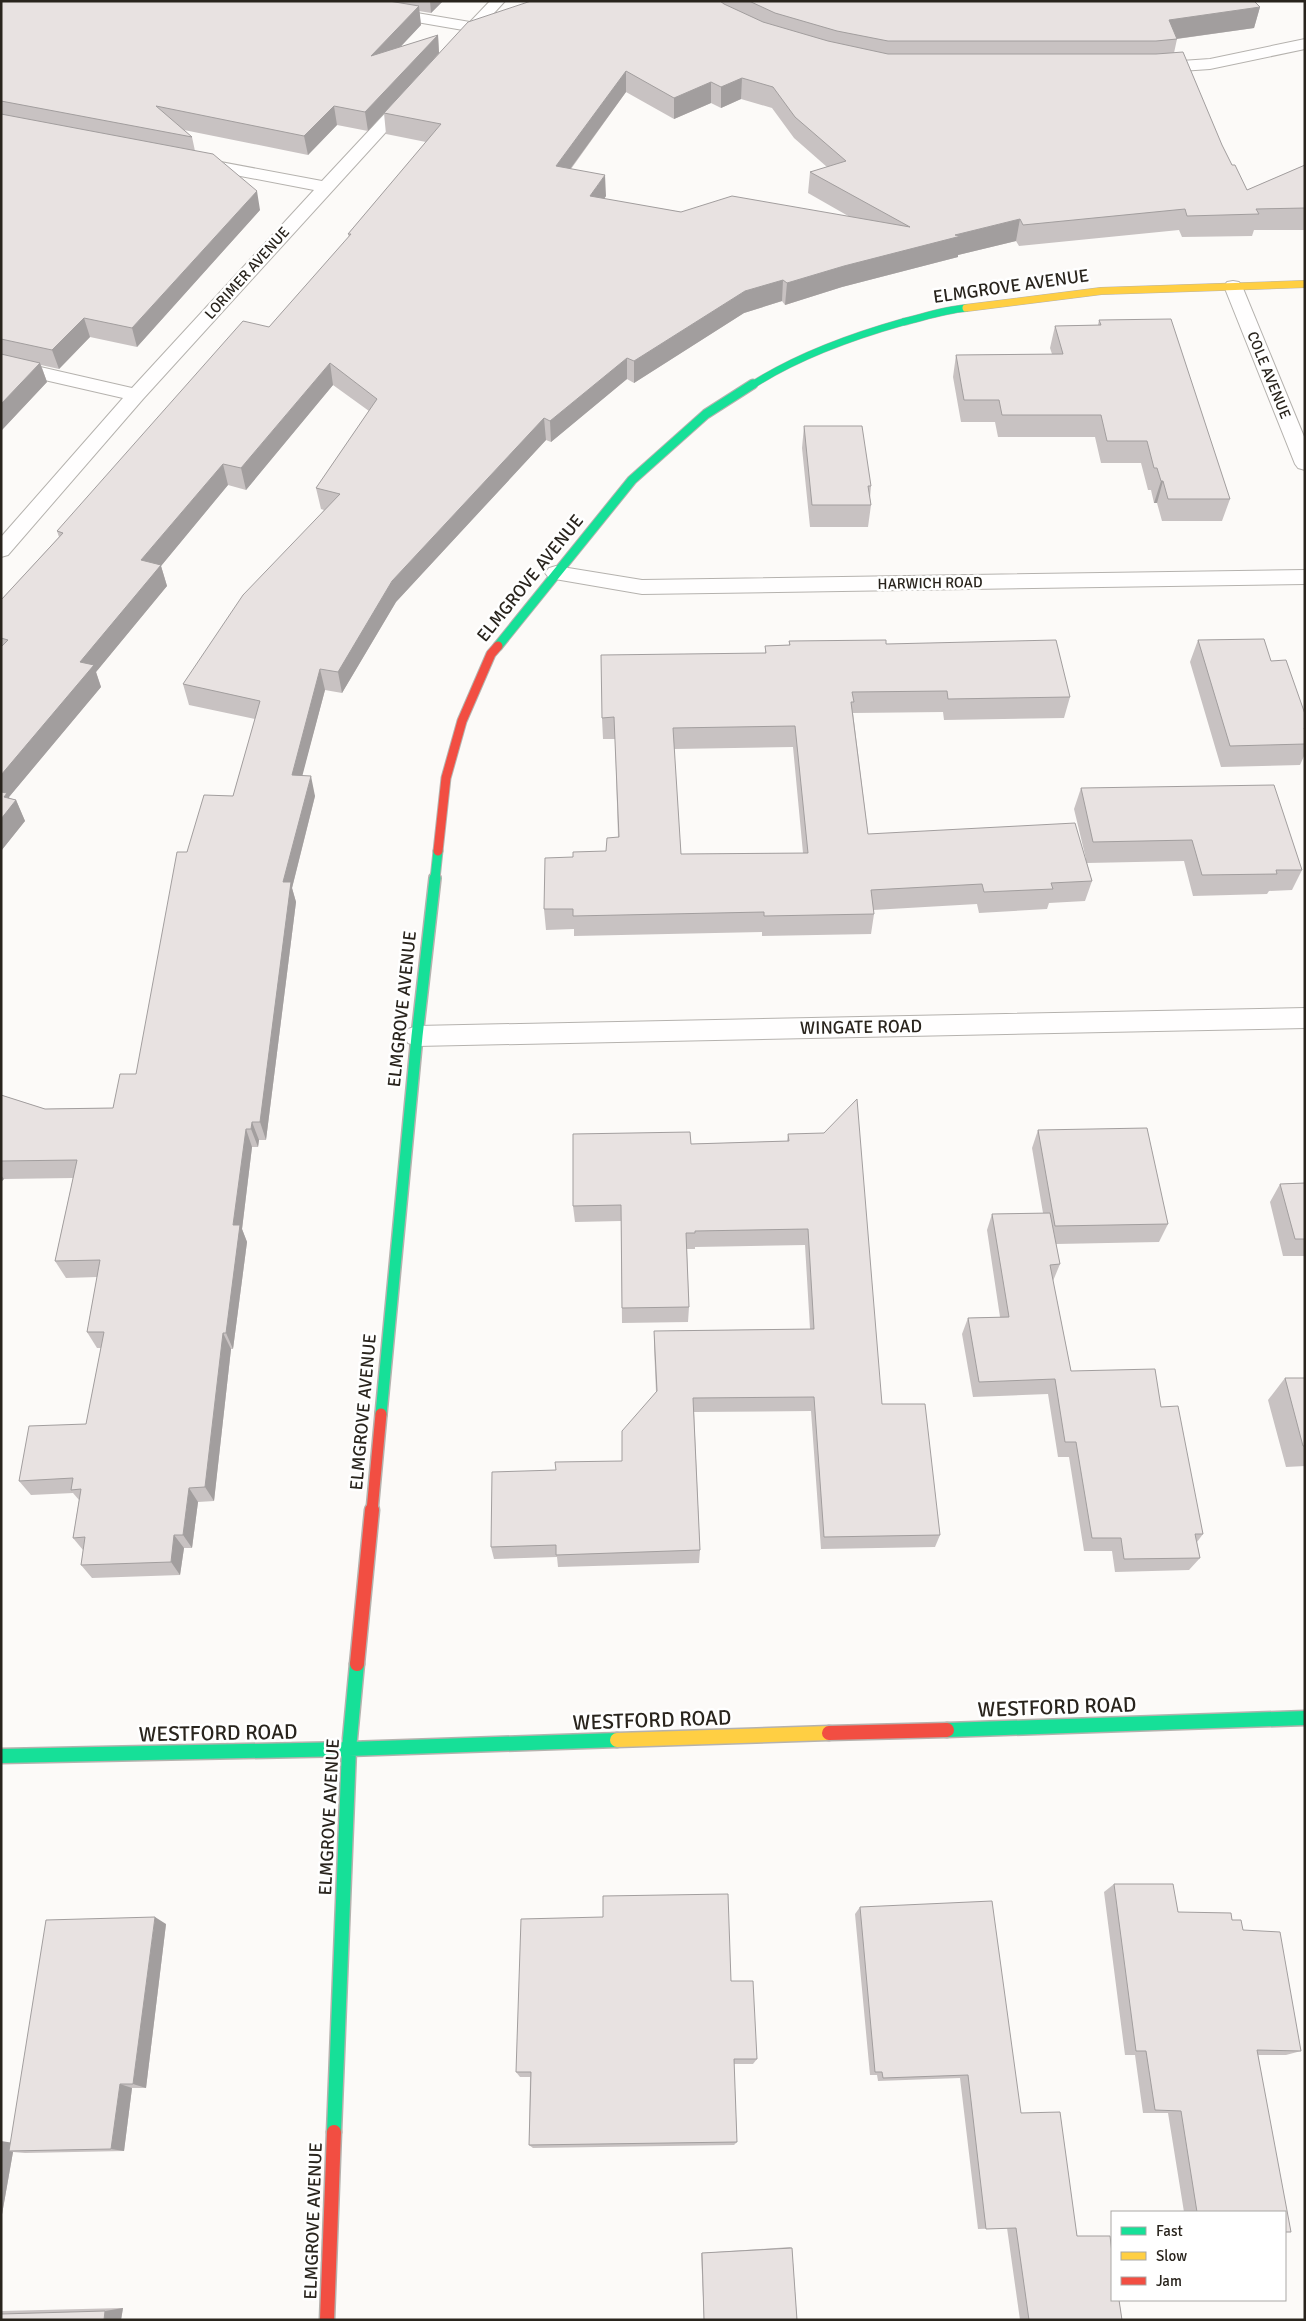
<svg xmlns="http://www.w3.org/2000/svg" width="1306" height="2321" font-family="Signika,sans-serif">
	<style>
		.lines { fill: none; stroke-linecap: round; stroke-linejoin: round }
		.street-casing { stroke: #b5b2ae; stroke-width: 2 }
		.fast-far3-casing { stroke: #b5b2ae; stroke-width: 8 }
		.fast-far2-casing { stroke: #b5b2ae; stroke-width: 11 }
		.fast-far1-casing { stroke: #b5b2ae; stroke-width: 14 }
		.fast-casing { stroke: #b5b2ae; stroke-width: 17 }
		.slow-far1-casing { stroke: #b5b2ae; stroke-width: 8 }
		.slow-casing { stroke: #b5b2ae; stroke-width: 17 }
		.jam-far2-casing { stroke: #b5b2ae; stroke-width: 11 }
		.jam-far1-casing { stroke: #b5b2ae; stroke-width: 14 }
		.jam-casing { stroke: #b5b2ae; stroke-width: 17 }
		.street { fill: #fffefe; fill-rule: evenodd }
		.fast-far3 { stroke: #16e098; stroke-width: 7 }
		.fast-far2 { stroke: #16e098; stroke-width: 9 }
		.fast-far1 { stroke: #16e098; stroke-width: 11 }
		.fast { stroke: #16e098; stroke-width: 14 }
		.slow-far1 { stroke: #ffcf43; stroke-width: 7 }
		.slow { stroke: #ffcf43; stroke-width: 14 }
		.jam-far2 { stroke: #f24e42; stroke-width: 9 }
		.jam-far1 { stroke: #f24e42; stroke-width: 11 }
		.jam { stroke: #f24e42; stroke-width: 14 }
		.wall { fill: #c8c2c2; fill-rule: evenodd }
		.shaded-wall { fill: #a29e9e }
		.building { fill: #e8e2e1; stroke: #a29e9e; fill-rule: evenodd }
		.labels { text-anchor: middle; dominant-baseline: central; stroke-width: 5; stroke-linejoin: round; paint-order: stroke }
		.far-street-label { font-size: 15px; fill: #29241d; stroke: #fff }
		.street-label { font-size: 18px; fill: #29241d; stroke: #fff }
		.near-street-label { font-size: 21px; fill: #29241d; stroke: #fff }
	</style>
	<rect width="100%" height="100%" fill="#fcfaf8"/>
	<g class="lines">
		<g class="street-casing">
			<path id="street" d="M311,1H346L470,22L490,1H505L463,47H453L450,44L463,30L318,5Z
				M1305,39V49L1210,69L1152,73L1146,71L1144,68L1146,65L1152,63L1210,59Z
				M410,91L416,93L418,96L416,99L143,399L8,555L1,557V537L123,398L1,370V358L132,388L314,190L188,166L186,162L188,158L194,157L322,181L404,93Z
				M1233,281L1239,282L1242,286L1305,439V470L1298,468L1295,464L1224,286L1227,282Z
				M556,566L642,580L1305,570V584L642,594L549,578L545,573L549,568Z
				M1305,1008V1028L417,1046L408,1043L404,1036L408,1029L417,1026Z"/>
		</g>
		<g class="fast-far3-casing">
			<path id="fast-far3" d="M751,386C797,356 850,337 903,322C924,317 944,310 966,308"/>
		</g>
		<g class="fast-far2-casing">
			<path id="fast-far2" d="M498,646L632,480L706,414L753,384
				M435,879L438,851"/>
		</g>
		<g class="fast-far1-casing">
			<path id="fast-far1" d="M381,1414L417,1036L435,878"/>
		</g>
		<g class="fast-casing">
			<path id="fast" d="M947,1730L1305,1718
				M1,1756L349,1749L617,1740
				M334,2132L349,1749L357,1664"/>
		</g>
		<g class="slow-far1-casing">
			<path id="slow-far1" d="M966,308L1101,291L1305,284"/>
		</g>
		<g class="slow-casing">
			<path id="slow" d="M617,1740L829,1733"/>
		</g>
		<g class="jam-far2-casing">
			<path id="jam-far2" d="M438,851L446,778L462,721L491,654L498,646"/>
		</g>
		<g class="jam-far1-casing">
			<path id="jam-far1" d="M372,1511L381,1414"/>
		</g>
		<g class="jam-casing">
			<path id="jam" d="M357,1664L372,1510
				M829,1733L947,1730
				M327,2320L334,2132"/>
		</g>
		<use href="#street" class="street"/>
		<use href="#fast-far3" class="fast-far3"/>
		<use href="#fast-far2" class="fast-far2"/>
		<use href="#fast-far1" class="fast-far1"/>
		<use href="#fast" class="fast"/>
		<use href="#slow-far1" class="slow-far1"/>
		<use href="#slow" class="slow"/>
		<use href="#jam-far2" class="jam-far2"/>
		<use href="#jam-far1" class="jam-far1"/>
		<use href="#jam" class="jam"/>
	</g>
	<path class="wall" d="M1,1H443L431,13L419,11L421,25L400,47L438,35L439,53L531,1H1254L1260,7L1254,28L1177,39L1174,53L1232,165L1247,190L1305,165V230H1254L1252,236L1182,237L1179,230L1019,246L1016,241L958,255V257L842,287L785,305L782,301L744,313L634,383L627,379L551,442L546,440L396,602L342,693L325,690L302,775L315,796L292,888L296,902L266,1140H259L258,1147H252L242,1229L247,1242L233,1349H231L214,1501L198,1502L192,1548H184L180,1575L92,1578L81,1565L83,1550L73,1538L79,1500L73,1493L31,1495L19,1481L86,1424L101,1348H97L87,1332L97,1277L66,1278L55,1261L73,1178L4,1179L1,1182V1095L45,1109L113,1108L136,1074L187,852L233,796L255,719L189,705L183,684L324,510L321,509L316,488L369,411L333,385L246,490L228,485L161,566L167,586L96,672L101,687L9,797V798L16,800L25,821L1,851V600L59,537L57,531L269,327L349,237L348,234L426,142L386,134L384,113L368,131L337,125L308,155L184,130L192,137L195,151L260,210L137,347L90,337L59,369L41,365L47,382L1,431ZM626,92L674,119L711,103L721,108L741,99L772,108L794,138L827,167L810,172L808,193L850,217L681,212L604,199L606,196L571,169Z
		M1099,320L1230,499L1222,521H1162L1157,503H1154L1151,490H1148L1141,463H1101L1095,437H998L995,422H961L953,377L956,355L1052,354L1050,348L1055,326L1098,325Z
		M804,426L871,486L870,498L871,505L868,527H810L802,448Z
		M1198,640L1271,661L1305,714V754L1300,765L1221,767L1190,662Z
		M789,641L886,644L1070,697L1064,718L944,720L943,712L853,713L868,834L1086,859L1074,809L1081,788L1302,870L1292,890L1269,891L1267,894L1193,896L1184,861L1087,863L1092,881L1085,901L1049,903L1047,909L979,913L977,904L873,910L874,914L871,934L762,936V932L574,936V929L546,930L544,909L573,857L606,851L618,837L615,739H603L602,718L765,653V646L789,645ZM793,747L803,853L681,854L674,749Z
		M1038,1130L1168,1224L1159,1242L1056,1244L1060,1264L1053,1281L1071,1371L1161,1407L1203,1534L1197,1542L1200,1558L1189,1570L1115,1572L1112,1551H1084L1069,1457H1058L1048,1394L973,1397L962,1334L968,1318L1000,1317L987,1230L992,1214L1043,1213L1032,1148Z
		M788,1134L882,1404L940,1535L935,1547L821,1549L811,1411L694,1412L700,1550L699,1563L558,1567L557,1557L494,1559L491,1547L556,1470L622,1461L656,1392L654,1346V1331L810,1329L805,1245L695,1247V1249H687L689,1307L688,1322L622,1323L621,1221L575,1222L573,1206L691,1144L787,1141Z
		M1305,1183V1256H1283L1270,1202L1280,1184Z
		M1285,1378H1305V1466L1286,1467L1268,1400Z
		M1114,1884L1178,1912L1232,1920L1243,1930L1301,2051L1286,2055H1258L1285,2212H1184L1168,2113H1143L1135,2055H1125L1104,1892Z
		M860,1907L1021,2113L1077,2236H1110L1122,2320H1020L1007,2228L978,2229L960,2078L878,2081L877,2075H870L855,1914Z
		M166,1924L146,2088H132L124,2151L25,2153L13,2152L1,2220L11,2143Z
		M731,1981L757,2059L753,2064H734L737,2142L734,2145L533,2148L529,2145L530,2077H520L516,2072Z
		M790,2247L792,2248L797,2320H704L701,2253Z
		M123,2308L121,2320H1V2311Z"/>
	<path class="shaded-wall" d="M430,1H443L431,13Z
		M419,6L421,25L374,75L371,56Z
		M1260,7L1254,28L1175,39L1169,20Z
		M438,35L439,53L368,131L365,112Z
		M626,71V92L557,187L556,166Z
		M742,78L741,99L721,108V87Z
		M711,82V103L674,119V98Z
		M334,106L337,125L308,155L304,136Z
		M605,175L606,196L591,217L590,196Z
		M257,191L260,210L137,347L132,328Z
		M1020,219L1016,241L958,255V257L842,287L785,305L787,283L844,266L955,235Z
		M783,280L782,301L744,313L634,383V361L745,291Z
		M84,318L90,337L59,369L52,350Z
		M627,358V379L551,442L550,421Z
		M40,363L47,382L1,431V404Z
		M330,363L333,385L246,490L241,468Z
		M544,418L546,440L396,602L342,693L338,672L392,581Z
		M223,464L228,485L161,566L167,586L96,672L101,687L9,797L12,805L16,800L25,821L1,851V775L80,662L141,560Z
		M1161,481H1163L1157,503H1154Z
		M320,669L325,690L297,796L292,775Z
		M311,776L315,796L292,888L296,902L266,1140L260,1122L283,882Z
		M252,1122L259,1140L258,1147L251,1129Z
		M246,1129L252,1147L242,1229L247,1242L233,1349L226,1333L233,1225Z
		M1,1175L4,1179L1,1182Z
		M223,1333L231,1349L214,1501L205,1487Z
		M189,1488L198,1502L192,1548L183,1535Z
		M174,1535L184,1548L180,1575L171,1562Z
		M155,1917L166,1924L146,2088L133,2084Z
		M120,2084L132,2088L124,2151L111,2149Z
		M1,2141L14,2143L9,2151L13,2152L1,2220Z
		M123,2308L121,2320H104L105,2311Z"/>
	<path class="building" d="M1,1H389L419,6L371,56L438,35L365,112L334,106L304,136L156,106L192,137L1,101Z
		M531,1H720L724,4L763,22L828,41L888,54H1156L1183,52L1222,145L1232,165H1235L1247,190L1305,165V208L1256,209L1259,214L1187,216L1185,209L1023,225L1020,219L955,235L961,236L844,266L787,283L783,280L745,291L634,361L627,358L550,421L544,418L392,581L338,672L320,669L292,775L311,776L283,882H291L260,1122H252L251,1129H246L233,1225H240L226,1333H223L205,1487L189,1488L183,1535H174L171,1562L81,1565L85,1537L73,1538L81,1489L71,1490L73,1478L19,1481L29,1426L86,1424L104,1332H87L100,1260L55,1261L77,1160L1,1161V1095L45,1109L113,1108L120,1074H136L177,852H187L204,795L233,796L260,701L183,684L243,595L340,494L316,488L377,399L330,363L241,468L223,464L141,560L161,565L80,662L94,665L1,775V647L8,640L1,638V600L63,533L57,531L243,321L269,327L351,234H348L441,124L384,113L468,22ZM626,71L674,98L711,82L721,87L742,78L773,87L795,117L846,161L810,172L910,227L732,196L681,212L590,196L605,175L556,166Z
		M749,1H1254L1260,7L1169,20L1177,39L1156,41H888L837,31L775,13Z
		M1,114L213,154L257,191L132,328L84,318L52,350L1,339Z
		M1171,319L1230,499H1168L1163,481H1161L1157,468H1154L1147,441H1107L1101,415H1002L999,400H964L956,355L1063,354L1055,326L1101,325L1099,320Z
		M1,354L40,363L1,404Z
		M804,426H862L871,486H868L871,505H812Z
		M1264,639L1271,661L1286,660L1305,714V728H1304L1305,731V744L1230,746L1198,640Z
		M886,640V644L1056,640L1070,697L948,699L947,691L852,692L854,702H851L868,834L1075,823L1092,881L1051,883L1053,889L984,892L982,884L871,890L874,914L764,916V912L573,916V909H544L545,858L573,857V852L606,851L607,838L619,837L614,717L602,718L601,655L766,653L765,646L790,645L789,641ZM795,726L808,853L681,854L673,728Z
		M1274,785L1302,870H1276L1277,874L1202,875L1192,840L1093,842L1081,788Z
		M1,792L7,793L4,797L16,800L1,819Z
		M857,1099L882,1404H925L940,1535L824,1537L814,1397L693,1398L700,1550L556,1555V1545L491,1547L492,1472L556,1470L555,1462L622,1461V1431L657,1391L654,1331L814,1329L808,1229L695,1231V1233H686L689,1307L622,1308L621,1205L573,1206V1134L690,1132L691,1144L789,1141L788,1134L824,1133Z
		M1147,1128L1168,1224L1055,1226L1038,1130Z
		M1305,1183V1239H1295L1280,1184Z
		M1050,1213L1060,1264L1050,1265L1071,1371L1155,1369L1161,1407L1178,1406L1203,1534H1195L1200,1558L1124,1559L1121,1538H1092L1076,1442H1065L1055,1379L979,1382L968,1318L1009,1317L992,1214Z
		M1285,1378H1305V1446H1303Z
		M1114,1884H1173L1178,1912L1231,1913L1232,1920H1241L1243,1930L1280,1932L1301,2051L1257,2050L1291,2232H1285V2212H1197L1181,2111L1155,2110L1146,2051H1136Z
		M728,1894L731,1981H753L757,2059H734L737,2142L529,2145L531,2072H516L521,1919L603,1917V1896Z
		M992,1901L1021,2113L1060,2112L1077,2236H1110L1112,2253V2300H1119L1122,2320H1029L1016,2228L986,2229L968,2075L883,2078L882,2072H875L860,1907Z
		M155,1917L133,2084H120L111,2149L9,2151L46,1920Z
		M792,2248L797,2320H704L702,2253Z
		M105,2311L104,2320H1V2314Z"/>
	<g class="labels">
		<g class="far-street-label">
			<text transform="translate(247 273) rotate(-48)">LORIMER AVENUE</text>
			<text transform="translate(1269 375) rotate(68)">COLE AVENUE</text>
			<text transform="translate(930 583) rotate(-1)">HARWICH ROAD</text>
		</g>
		<g class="street-label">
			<text transform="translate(1011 286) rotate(-8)">ELMGROVE AVENUE</text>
			<text transform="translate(530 578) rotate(-51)">ELMGROVE AVENUE</text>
			<text transform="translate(402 1009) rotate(-84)">ELMGROVE AVENUE</text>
			<text transform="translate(861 1027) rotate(-1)">WINGATE ROAD</text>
			<text transform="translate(363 1412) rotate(-85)">ELMGROVE AVENUE</text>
			<text transform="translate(329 1817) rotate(-87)">ELMGROVE AVENUE</text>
			<text transform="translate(313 2221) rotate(-88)">ELMGROVE AVENUE</text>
		</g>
		<g class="near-street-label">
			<text transform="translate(1057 1707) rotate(-2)">WESTFORD ROAD</text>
			<text transform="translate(652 1720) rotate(-2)">WESTFORD ROAD</text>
			<text transform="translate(218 1733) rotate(-1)">WESTFORD ROAD</text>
		</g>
	</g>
	<rect width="1306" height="2321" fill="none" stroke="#29241d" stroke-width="5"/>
	<rect x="1111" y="2211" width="175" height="90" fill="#ffffff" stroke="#a9a7a5"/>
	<rect x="1121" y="2227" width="25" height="8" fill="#16e098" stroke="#a9a7a5"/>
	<text x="1156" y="2236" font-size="15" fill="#29241d">Fast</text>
	<rect x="1121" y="2252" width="25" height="8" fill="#ffcf43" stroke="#a9a7a5"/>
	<text x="1156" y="2261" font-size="15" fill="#29241d">Slow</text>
	<rect x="1121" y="2277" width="25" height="8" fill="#f24e42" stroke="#a9a7a5"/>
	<text x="1156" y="2286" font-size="15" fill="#29241d">Jam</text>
</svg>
